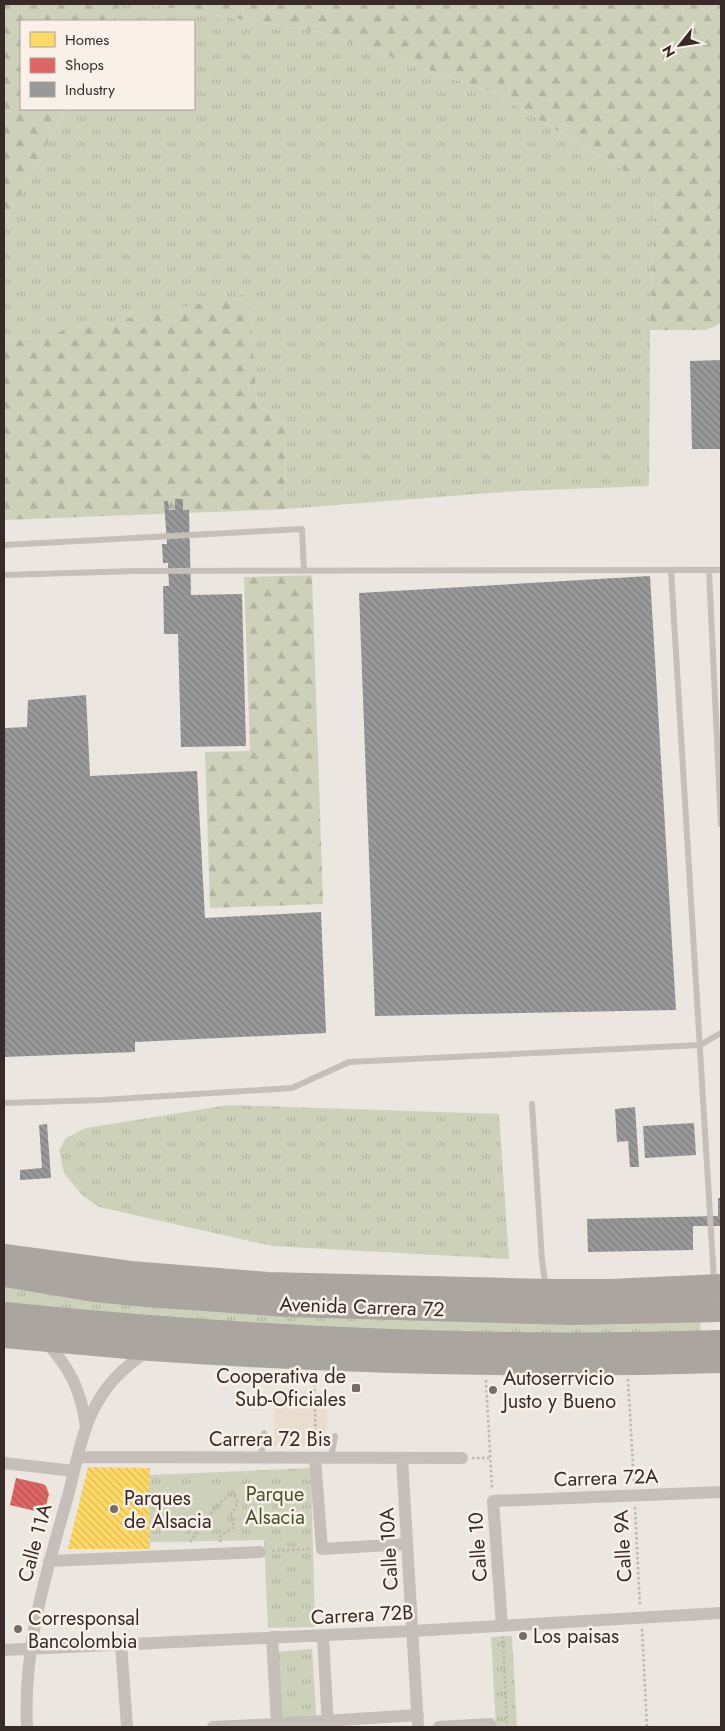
<svg xmlns="http://www.w3.org/2000/svg" width="725" height="1731" font-family="Jost,sans-serif">
	<style>
		.grass { fill: url(#grass-tufts) }
		.forest { fill: url(#forest-firs) }
		.pitch { fill: #ced1ba }
		.plaza { fill: #eaddd0 }
		.homes { fill: url(#homes-back-hatch) }
		.shops { fill: url(#shops-back-hatch) }
		.industry { fill: url(#industry-back-hatch) }
		.lines { fill: none; stroke-linecap: round; stroke-linejoin: round }
		.path { stroke: #beb6b1; stroke-width: 2.5; stroke-dasharray: 2.5 2.5; stroke-linecap: butt }
		.lane { stroke: #c5beb9; stroke-width: 6 }
		.street { stroke: #c5beb9; stroke-width: 12 }
		.highway { stroke: #aba59f; stroke-width: 24 }
		.poi-dot { fill: #766c68; stroke: #f9f0e7; stroke-width: 2 }
		.labels { text-anchor: middle; dominant-baseline: central; stroke-width: 5; stroke-linejoin: round; paint-order: stroke }
		.street-label { font-size: 20px; fill: #362b28; stroke: #f9f0e7 }
		.poi-label { font-size: 20px; fill: #362b28; stroke: #f9f0e7; text-anchor: start }
		.park-label { font-size: 20px; fill: #48542c; stroke: #f9f0e7 }
	</style>
	<defs>
		<pattern id="grass-tufts" width="24" height="20" patternUnits="userSpaceOnUse" patternTransform="scale(1.25)"><rect width="24" height="20" fill="#ced1ba"/><path d="M3 7l-1-3M5 7V3M7 7l1-3M15 17l-1-3M17 17v-4M19 17l1-3" fill="none" stroke="#b2b4a0"/></pattern>
		<pattern id="forest-firs" width="22" height="20" patternUnits="userSpaceOnUse" patternTransform="scale(1.25)"><rect width="22" height="20" fill="#ced1ba"/><path d="M5 1l3.5 6h-7zM16 11l3.5 6h-7z" fill="#b2b4a0"/></pattern>
		<pattern id="homes-back-hatch" width="6" height="6" patternUnits="userSpaceOnUse" patternTransform="scale(1.25)"><rect width="6" height="6" fill="#ffd966"/><path d="M-1 5l2 2M0 0l6 6M5-1l2 2" fill="none" stroke="#dbba58"/></pattern>
		<pattern id="shops-back-hatch" width="6" height="6" patternUnits="userSpaceOnUse" patternTransform="scale(1.25)"><rect width="6" height="6" fill="#e06666"/><path d="M-1 5l2 2M0 0l6 6M5-1l2 2" fill="none" stroke="#b65454"/></pattern>
		<pattern id="industry-back-hatch" width="6" height="6" patternUnits="userSpaceOnUse" patternTransform="scale(1.25)"><rect width="6" height="6" fill="#999"/><path d="M-1 5l2 2M0 0l6 6M5-1l2 2" fill="none" stroke="#7e7d7d"/></pattern>
	</defs>
	<rect width="100%" height="100%" fill="#ece6e0"/>
	<path class="grass" d="M121,4H146L320,32L494,93L656,189L650,330L649,486L517,491L285,509L286,425L257,406L249,295L4,343V224L65,109H194V21H111Z
		M229,1105L499,1114L509,1259L272,1246L99,1207L82,1195L64,1173L59,1150L66,1138L86,1128Z
		M4,1282L700,1318L701,1338L378,1333L4,1308Z
		M311,1468L315,1627L268,1628L264,1540L150,1542V1475Z
		M512,1636L517,1727H496L491,1637Z
		M312,1649L317,1727L277,1723L273,1652Z"/>
	<path class="forest" d="M4,4H121L111,21H21V109H65L4,224Z
		M146,4H721V323L707,330H650L656,189L494,93L320,32Z
		M249,294L257,406L286,425L285,509L4,520V343Z
		M312,575L323,904L210,908L205,752L250,751L244,577Z"/>
	<path class="pitch" d="M194,1481L215,1500L184,1535L162,1516Z"/>
	<path class="plaza" d="M276,1389L328,1393L325,1446L273,1447Z"/>
	<path class="homes" d="M88,1467L150,1468V1549H68Z"/>
	<path class="shops" d="M16,1478L43,1484L46,1486L49,1494L44,1513L10,1505Z"/>
	<path class="industry" d="M721,360V449H692L690,361Z
		M175,499H183V510H189L191,595L242,594L246,746L181,747L178,634H164L163,586H169L168,563H163L162,544H167L164,501H168L169,510H175Z
		M650,576L676,1010L375,1016L359,593Z
		M86,695L90,776L197,771L205,918L321,912L326,1033L135,1042V1052L4,1057V728L27,727L28,700Z
		M635,1107L639,1167H630L628,1141L617,1142L615,1109Z
		M694,1123L696,1155L645,1158L643,1126Z
		M47,1124L51,1178L20,1180V1170L42,1168L39,1125Z
		M718,1198H721V1226H693V1250L588,1252L587,1219L718,1216Z"/>
	<g class="lines">
		<path class="path" d="M314,1374L316,1446
			M628,1379L634,1484
			M486,1380L492,1489
			M472,1458H491
			M635,1507L640,1606
			M190,1542L217,1505L233,1492L238,1502L231,1515L234,1527L221,1535L220,1542
			M272,1551L311,1549
			M642,1629L647,1727
			M503,1636L507,1727"/>
		<path class="lane" d="M4,545L302,529L304,571
			M671,570L714,1281
			M709,570L721,824
			M4,575L135,571L721,570
			M4,1103L102,1100L292,1088L349,1062L700,1045L721,1033
			M532,1104L542,1261L546,1287
			M261,1457L264,1433
			M331,1458L335,1436"/>
		<path class="street" d="M45,1341C70,1368 81,1390 86,1427
			M78,1457L462,1458
			M315,1458L322,1549L407,1544
			M402,1458L418,1727
			M4,1463L74,1471
			M49,1561L260,1552
			M502,1626L493,1501L721,1492
			M314,1636H323L328,1727
			M279,1637H272L277,1724L418,1715
			M121,1644L127,1727
			M4,1650L413,1631L721,1613
			M27,1727C23,1644 47,1571 69,1492C77,1460 83,1423 102,1395C113,1377 131,1363 148,1350
			M213,1727L277,1724
			M439,1727L490,1724"/>
		<path class="highway" d="M4,1256L131,1273L268,1284L547,1291H610L721,1286
			M4,1275L94,1290L147,1295L287,1305L570,1313L721,1310
			M4,1314C242,1338 482,1350 721,1342
			M4,1336C53,1340 102,1345 151,1349C340,1362 531,1367 721,1361"/>
	</g>
	<g class="poi-dot">
		<rect x="351" y="1383" width="10" height="10" rx="2.5"/>
		<circle cx="493" cy="1390" r="5"/>
		<circle cx="114" cy="1509" r="5"/>
		<circle cx="18" cy="1629" r="5"/>
		<circle cx="523" cy="1636" r="5"/>
	</g>
	<g class="labels">
		<g class="street-label">
			<text transform="translate(362 1307) rotate(2)">Avenida Carrera 72</text>
			<text x="270" y="1439">Carrera 72 Bis</text>
			<text transform="translate(606 1478) rotate(-2)">Carrera 72A</text>
			<text transform="translate(35 1543) rotate(-75)">Calle 11A</text>
			<text transform="translate(623 1546) rotate(-93)">Calle 9A</text>
			<text transform="translate(478 1547) rotate(-94)">Calle 10</text>
			<text transform="translate(389 1549) rotate(-93)">Calle 10A</text>
			<text transform="translate(362 1615) rotate(-3)">Carrera 72B</text>
		</g>
		<g class="poi-label">
			<text x="346" y="1376" text-anchor="end">Cooperativa de<tspan x="346" dy="23">Sub-Oficiales</tspan></text>
			<text x="503" y="1378">Autoserrvicio<tspan x="503" dy="23">Justo y Bueno</tspan></text>
			<text x="124" y="1498">Parques<tspan x="124" dy="23">de Alsacia</tspan></text>
			<text x="28" y="1618">Corresponsal<tspan x="28" dy="23">Bancolombia</tspan></text>
			<text x="533" y="1636">Los paisas</text>
		</g>
		<g class="park-label">
			<text x="275" y="1494">Parque<tspan x="275" dy="23">Alsacia</tspan></text>
		</g>
	</g>
	<rect width="725" height="1731" fill="none" stroke="#362b28" stroke-width="10"/>
	<rect x="20" y="20" width="175" height="90" fill="#f9f0e7" stroke="#aba19b"/>
	<rect x="30" y="32" width="25" height="15" fill="#ffd966" stroke="#aba19b"/>
	<text x="65" y="45" font-size="15" fill="#362b28">Homes</text>
	<rect x="30" y="58" width="25" height="15" fill="#e06666" stroke="#aba19b"/>
	<text x="65" y="70" font-size="15" fill="#362b28">Shops</text>
	<rect x="30" y="82" width="25" height="15" fill="#999999" stroke="#aba19b"/>
	<text x="65" y="95" font-size="15" fill="#362b28">Industry</text>
	<g transform="translate(680 45) rotate(240)" stroke="#f9f0e7" stroke-width="4" paint-order="stroke">
	<path d="M0-4L9 19L0 12L-9 19Z" fill="#362b28"/>
	<text y="-8" font-size="14" font-weight="bold" text-anchor="middle" fill="#362b28">N</text>
	</g>
</svg>
